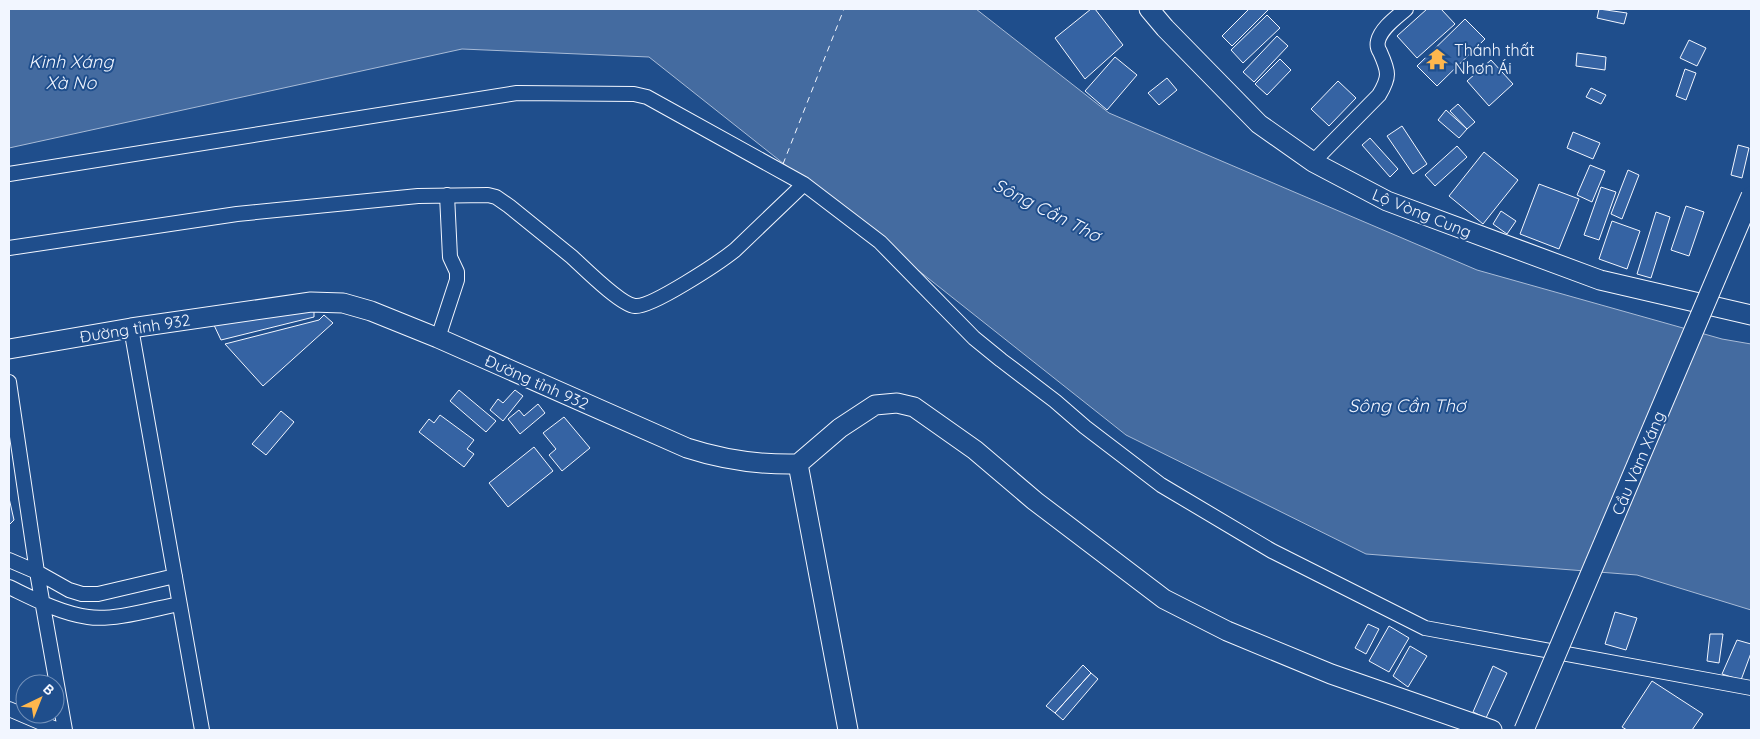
<svg xmlns="http://www.w3.org/2000/svg" width="1760" height="739" font-family="Quicksand,sans-serif">
	<style>
		.water { fill: #446ba0; stroke: #a8bbd7 }
		.lines { fill: none; stroke-linecap: round; stroke-linejoin: round }
		.ferry { stroke: #f2f6ff; stroke-width: 1; stroke-dasharray: 6 5; stroke-linecap: butt }
		.building { fill: #3563a3; stroke: #f2f6ff }
		.street-casing { stroke: #f2f6ff; stroke-width: 16 }
		.secondary-casing { stroke: #f2f6ff; stroke-width: 21 }
		.street { stroke: #1f4e8c; stroke-width: 14 }
		.secondary { stroke: #1f4e8c; stroke-width: 19 }
		.secondary-bridge-casing { stroke: #f2f6ff; stroke-width: 21; stroke-linecap: butt }
		.secondary-bridge { stroke: #1f4e8c; stroke-width: 19 }
		.labels { text-anchor: middle; dominant-baseline: central; stroke-width: 4; stroke-linejoin: round; paint-order: stroke }
		.poi-label { font-size: 16px; fill: #f2f6ff; stroke: #1f4e8c; text-anchor: start }
		.street-label { font-size: 16px; fill: #f2f6ff; stroke: #1f4e8c }
		.water-label { font-size: 18px; font-style: italic; fill: #f2f6ff; stroke: #1f4e8c }
	</style>
	<rect width="100%" height="100%" fill="#1f4e8c"/>
	<path class="water" d="M9,9H976L1109,113L1477,270L1722,339L1751,344V610L1637,575L1366,554L1126,435L649,57L462,49L9,148Z"/>
	<g class="lines">
		<path class="ferry" d="M783,164L844,9"/>
	</g>
	<path class="building" d="M1091,9H1095L1123,45L1085,79L1055,38Z
		M1249,9H1269L1232,46L1222,36Z
		M1427,9H1441L1455,24L1417,58L1397,36Z
		M1599,9L1627,13L1624,24L1597,18Z
		M1267,15L1280,28L1243,63L1231,50Z
		M1465,19L1485,39L1437,86L1417,66Z
		M1277,36L1288,46L1254,82L1243,72Z
		M1689,40L1706,48L1697,66L1680,58Z
		M1577,53L1606,57L1605,70L1576,66Z
		M1115,57L1137,75L1107,110L1085,91Z
		M1280,59L1291,70L1267,95L1255,84Z
		M1491,60L1513,84L1489,106L1467,81Z
		M1685,69L1696,73L1686,100L1676,96Z
		M1167,78L1177,90L1159,105L1148,93Z
		M1338,81L1356,98L1329,126L1311,109Z
		M1591,88L1606,95L1601,104L1586,97Z
		M1458,104L1475,122L1467,129L1450,111Z
		M1446,110L1467,129L1459,138L1438,120Z
		M1402,126L1427,164L1413,174L1387,136Z
		M1573,132L1600,143L1593,159L1567,148Z
		M1370,138L1398,169L1390,177L1362,145Z
		M1738,145L1749,148L1742,178L1731,175Z
		M1457,146L1467,157L1435,186L1425,175Z
		M1484,152L1518,180L1483,224L1449,196Z
		M1590,165L1605,171L1592,202L1577,195Z
		M1628,170L1639,175L1622,219L1611,214Z
		M1539,184L1579,199L1559,249L1520,234Z
		M1601,187L1616,192L1599,240L1584,235Z
		M1686,206L1704,212L1689,256L1671,250Z
		M1501,211L1516,221L1507,234L1493,224Z
		M1656,212L1670,217L1651,278L1637,274Z
		M1612,221L1640,231L1627,269L1599,259Z
		M314,308V317L221,340L213,323Z
		M324,315L333,323L263,386L225,344L319,320Z
		M459,390L496,421L486,432L450,401Z
		M515,390L523,396L503,421L490,410L498,399L503,403Z
		M538,404L545,413L520,434L508,419L519,410L524,416Z
		M281,411L294,422L266,455L252,444Z
		M440,415L474,440L467,449L474,454L464,467L419,432L429,419L434,423Z
		M564,417L590,448L562,471L549,455L556,449L543,433Z
		M534,447L553,471L508,507L489,483Z
		M9,498L14,520L9,525Z
		M1615,612L1637,618L1626,650L1605,644Z
		M1368,624L1379,629L1366,654L1355,648Z
		M1389,626L1409,638L1389,672L1369,661Z
		M1710,634H1723L1719,663L1707,661Z
		M1737,640L1751,644V653L1741,680L1722,674Z
		M1410,646L1427,656L1408,687L1393,676Z
		M1083,665L1091,673L1055,713L1046,706Z
		M1493,666L1507,673L1486,718L1473,712Z
		M1091,673L1098,679L1063,720L1055,713Z
		M1652,681L1703,714L1692,730H1627L1622,727Z"/>
	<g class="lines">
		<g class="street-casing">
			<path id="street" d="M1313,162L1379,95C1390,77 1389,72 1380,52C1378,49 1377,45 1378,41C1381,28 1397,17 1406,9
				M9,174L517,93L634,94L647,97L804,184L880,242L974,338L1001,360L1055,401L1085,427L1161,485L1272,551L1425,628L1751,688
				M9,248L237,214L418,196L488,195L496,197L509,206C530,223 551,240 572,257C584,268 621,305 635,306C651,308 720,262 735,250L804,184
				M131,328L202,730
				M438,338L457,280V272L450,257L447,195
				M9,382L37,572L65,730
				M9,560L37,572L69,590L82,594H98L175,576
				M9,587C34,599 60,613 88,617C114,621 153,609 179,604
				M9,709L58,730"/>
		</g>
		<g class="secondary-casing">
			<path id="secondary" d="M1149,9L1165,28L1259,124L1313,162L1387,201L1600,280L1751,315
				M9,349L131,328L311,302L343,303L371,311L438,338L687,448C724,460 759,465 798,464L848,730
				M798,464L840,428L875,405L897,403L914,407L975,450L1035,501L1164,599L1227,631L1331,674L1492,730"/>
		</g>
		<use href="#street" class="street"/>
		<use href="#secondary" class="secondary"/>
		<g class="secondary-bridge-casing">
			<path id="secondary-bridge" d="M1524,730L1751,196"/>
		</g>
		<use href="#secondary-bridge" class="secondary-bridge"/>
	</g>
	<defs>
		<g id="temple-bare" transform="scale(1.725)"><path d="M0-6L5-2H3V0L6.5 2.5H4V6H1.5V3h-3V6H-4V2.5H-6.5L-3 0V-2H-5Z" fill="#ffb74d" stroke="#1f4e8c" stroke-width="2.5" paint-order="stroke"/></g>
	</defs>
	<g fill-rule="evenodd">
		<use href="#temple-bare" x="1437" y="59"/>
	</g>
	<g class="labels">
		<g class="poi-label">
			<text x="1454" y="50">Thánh thất<tspan x="1454" dy="18">Nhơn Ái</tspan></text>
		</g>
		<g class="street-label">
			<text transform="translate(1422 213) rotate(22)">Lộ Vòng Cung</text>
			<text transform="translate(135 328) rotate(-9)">Đường tỉnh 932</text>
			<text transform="translate(537 382) rotate(24)">Đường tỉnh 932</text>
			<text transform="translate(1638 463) rotate(-67)">Cầu Vàm Xáng</text>
		</g>
		<g class="water-label">
			<text x="71" y="61">Kinh Xáng<tspan x="71" dy="21">Xà No</tspan></text>
			<text transform="translate(1047 210) rotate(27)">Sông Cần Thơ</text>
			<text x="1407" y="405">Sông Cần Thơ</text>
		</g>
	</g>
	<rect width="1760" height="739" fill="none" stroke="#f2f6ff" stroke-width="20"/>
	<g transform="translate(40 699) rotate(43)"><circle r="24" fill="#1f4e8c" stroke="#7391ba"/>
	<path d="M0-4L9 19L0 12L-9 19Z" fill="#ffb74d"/>
	<text y="-8" font-size="14" font-weight="bold" text-anchor="middle" fill="#f2f6ff">B</text>
	</g>
</svg>
